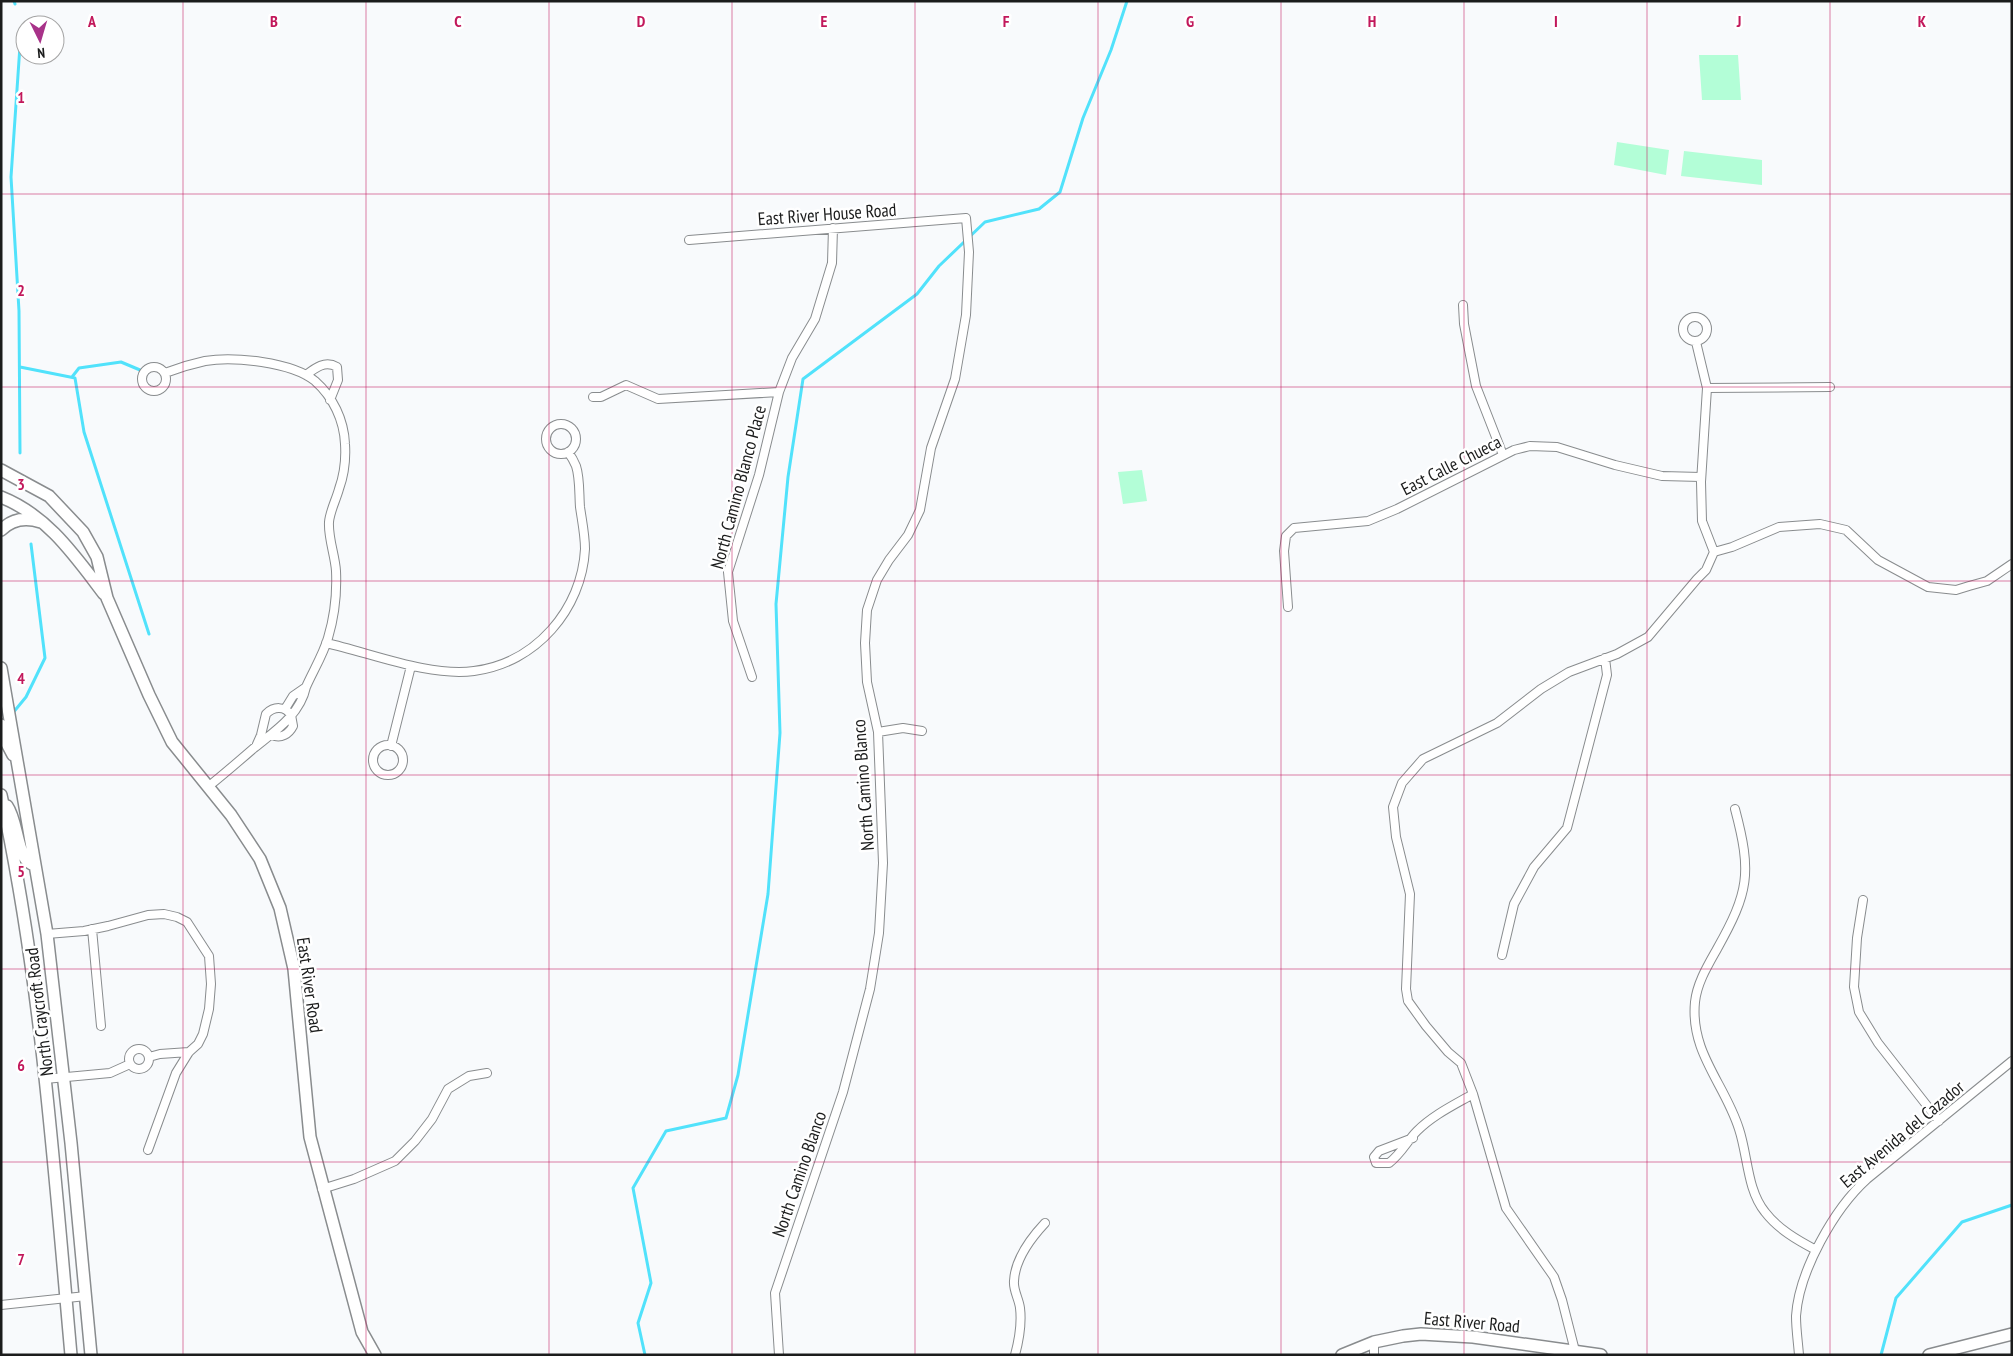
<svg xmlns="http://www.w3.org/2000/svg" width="2013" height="1356" font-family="'PT Sans Narrow',sans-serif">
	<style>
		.park { fill: #b3fed7 }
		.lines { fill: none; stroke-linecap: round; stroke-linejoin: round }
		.stream { stroke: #51e2fb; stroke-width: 3 }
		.street-casing { stroke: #898c8e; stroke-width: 10 }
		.secondary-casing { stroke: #898c8e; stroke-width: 14 }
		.street { stroke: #fff; stroke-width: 8 }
		.secondary { stroke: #fff; stroke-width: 11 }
		.grid { fill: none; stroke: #c2185b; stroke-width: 1; stroke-opacity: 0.55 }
		.labels { text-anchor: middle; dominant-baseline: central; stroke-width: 5; stroke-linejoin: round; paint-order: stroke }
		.street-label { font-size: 18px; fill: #1b1c1c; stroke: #fff }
		.grid-label { font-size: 16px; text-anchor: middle; font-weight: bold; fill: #c2185b; stroke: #fff; stroke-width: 5; stroke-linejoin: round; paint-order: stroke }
	</style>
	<rect width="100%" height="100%" fill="#f8fafc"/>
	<path class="park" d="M1699,55H1738L1741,100H1702Z
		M1617,142L1669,150L1666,175L1614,165Z
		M1684,151L1762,160V185L1681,176Z
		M1142,470L1147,501L1123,504L1118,472Z"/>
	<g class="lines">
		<path class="stream" d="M14,1L15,4
			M20,367L75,378L84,432L149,634
			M72,377L79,368L121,362L140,370
			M20,453L19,311L11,177L21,31
			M12,714L26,697L45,658L31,544
			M645,1355L638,1323L651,1283L633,1188L666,1131L726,1118L738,1075L768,894L780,733L776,604L788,477L803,379L917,294L939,266L985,222L1039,209L1060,192L1083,118L1111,50L1127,1
			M1881,1355L1896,1298L1962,1222L2012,1205"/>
		<g class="street-casing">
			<path id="street" d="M689,240L966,218L969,252L966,315L955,379L931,448L920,510L908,535L889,560L877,580L867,610L865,643L867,682L878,732L883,863L879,933L870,989L843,1092L775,1293L779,1355
				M1463,305L1464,324L1476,386L1503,455
				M1683 329a12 12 0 1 1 24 0a12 12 0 1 1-24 0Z
				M142 379a12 12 0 1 1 24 0a12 12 0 1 1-24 0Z
				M165,373C178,368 191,364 205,361C233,356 292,362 315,381C333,397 344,420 345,444C346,459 344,475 339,489C336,500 330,511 329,522C328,538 335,555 336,571C337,592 334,618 328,638C323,655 313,671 306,687
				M306,375C315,368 325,360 337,367L338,380L330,400
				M1707,388L1830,387
				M593,397H601L626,385L658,399L779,392
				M546 439a15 15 0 1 1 30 0a15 15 0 1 1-30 0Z
				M1714,552L1732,547L1779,527L1820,524L1846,530L1878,560L1928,587L1956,590L1969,586L1987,581L2012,564
				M1288,607L1284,551L1286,536L1294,528L1368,521L1397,509L1514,450L1530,446L1557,447L1615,465L1662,476L1701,477
				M326,643C371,653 429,677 474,671C536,663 582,609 585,549C585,535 582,521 580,507C579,494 580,478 576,466C574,461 571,456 568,452
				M752,677L733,621L728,572L759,475L779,392L792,358L815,319L832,263L833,228
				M878,732L903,728L922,731
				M257,744L261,735L266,714C274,706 285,706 291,715L293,726C289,734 281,739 272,735
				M373 760a15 15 0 1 1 30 0a15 15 0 1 1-30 0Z
				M391,746L411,666
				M209,786C224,774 239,761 254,748C275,731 300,715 306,687L293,696L285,709
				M1735,809C1752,873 1749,892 1717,949C1708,965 1697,983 1695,1002C1690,1053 1725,1084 1739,1129C1748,1156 1747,1190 1765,1212C1778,1229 1797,1240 1816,1250
				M1863,900L1857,938L1854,987L1859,1012L1878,1043L1939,1121
				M92,929L101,1026
				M47,934L84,931L108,926L148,915L164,914L177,917L187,922L209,956L211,984L209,1009L203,1034L198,1044L189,1052L176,1073L148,1150
				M1502,955L1514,904L1534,867L1567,828L1607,675L1605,658
				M129 1059a10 10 0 1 1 20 0a10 10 0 1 1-20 0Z
				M149,1057L160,1054L189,1052
				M45,1079L110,1073L130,1064
				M1413,1138L1379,1151L1374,1157L1376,1163H1389C1402,1153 1407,1141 1417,1131C1433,1115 1454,1105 1473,1094
				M322,1189L354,1179L395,1161L415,1141L432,1119L448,1089L469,1076L487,1073
				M1,1305L86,1296
				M1374,1342V1355
				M1575,1351L1562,1300L1554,1277L1506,1208L1473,1094L1461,1063L1448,1052L1426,1026L1408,1001L1406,989L1410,894L1396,837L1393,807L1402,783L1423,759L1497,723L1541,689L1569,672L1617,654L1648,637L1697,579L1706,570L1714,552L1702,521L1701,482L1707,388L1696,342
				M1015,1355C1019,1340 1022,1324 1020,1308C1019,1299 1013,1290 1014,1281C1015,1259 1031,1238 1045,1223
				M1799,1355C1798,1342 1796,1329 1796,1316C1799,1271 1834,1209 1867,1179L2012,1061"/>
		</g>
		<g class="secondary-casing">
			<path id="secondary" d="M1,470L49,496L83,532L97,557L107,598L149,695L172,742L231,815L260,859L280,908L294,969L310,1137L362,1332L375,1355
				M1,497C47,515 75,556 104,594
				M1,530C12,519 26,517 41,522
				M1,668L47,934L71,1143L91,1355
				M1,725L5,740L13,755
				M1,795C41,979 54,1167 71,1355
				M7,806C19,823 16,862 35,865
				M1342,1355L1374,1342L1403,1336L1421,1334L1473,1337L1601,1355
				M1929,1355L2012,1334"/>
		</g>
		<use href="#street" class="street"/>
		<use href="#secondary" class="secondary"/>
	</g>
	<path class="grid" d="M183,1V1355M366,1V1355M549,1V1355M732,1V1355M915,1V1355M1098,1V1355M1281,1V1355M1464,1V1355M1647,1V1355M1830,1V1355M1,194H2012M1,387H2012M1,581H2012M1,775H2012M1,969H2012M1,1162H2012"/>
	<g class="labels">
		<g class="street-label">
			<text transform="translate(827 214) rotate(-4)">East River House Road</text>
			<text transform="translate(1451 465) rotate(-27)">East Calle Chueca</text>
			<text transform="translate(738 487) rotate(-75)">North Camino Blanco Place</text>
			<text transform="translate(863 785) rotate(-94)">North Camino Blanco</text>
			<text transform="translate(310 985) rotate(82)">East River Road</text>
			<text transform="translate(39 1012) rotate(-97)">North Craycroft Road</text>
			<text transform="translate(1902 1134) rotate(-40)">East Avenida del Cazador</text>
			<text transform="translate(799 1174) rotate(-71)">North Camino Blanco</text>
			<text transform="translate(1472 1322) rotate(5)">East River Road</text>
		</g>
	</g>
	<g class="grid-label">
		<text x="92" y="27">A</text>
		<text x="274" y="27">B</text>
		<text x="458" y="27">C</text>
		<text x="641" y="27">D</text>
		<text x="824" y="27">E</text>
		<text x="1006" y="27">F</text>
		<text x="1190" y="27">G</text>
		<text x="1372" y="27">H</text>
		<text x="1556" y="27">I</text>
		<text x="1739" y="27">J</text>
		<text x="1922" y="27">K</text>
		<text x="21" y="103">1</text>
		<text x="21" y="296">2</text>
		<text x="21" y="490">3</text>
		<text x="21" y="684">4</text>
		<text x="21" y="877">5</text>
		<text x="21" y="1071">6</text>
		<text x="21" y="1265">7</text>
	</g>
	<rect width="2013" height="1356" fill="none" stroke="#1b1c1c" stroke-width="5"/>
	<g transform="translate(40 40) rotate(175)"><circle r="24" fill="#ffffff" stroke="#a4a4a4"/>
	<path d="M0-4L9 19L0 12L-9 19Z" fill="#a83289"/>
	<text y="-8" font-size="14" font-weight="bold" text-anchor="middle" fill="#1b1c1c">N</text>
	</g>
</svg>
